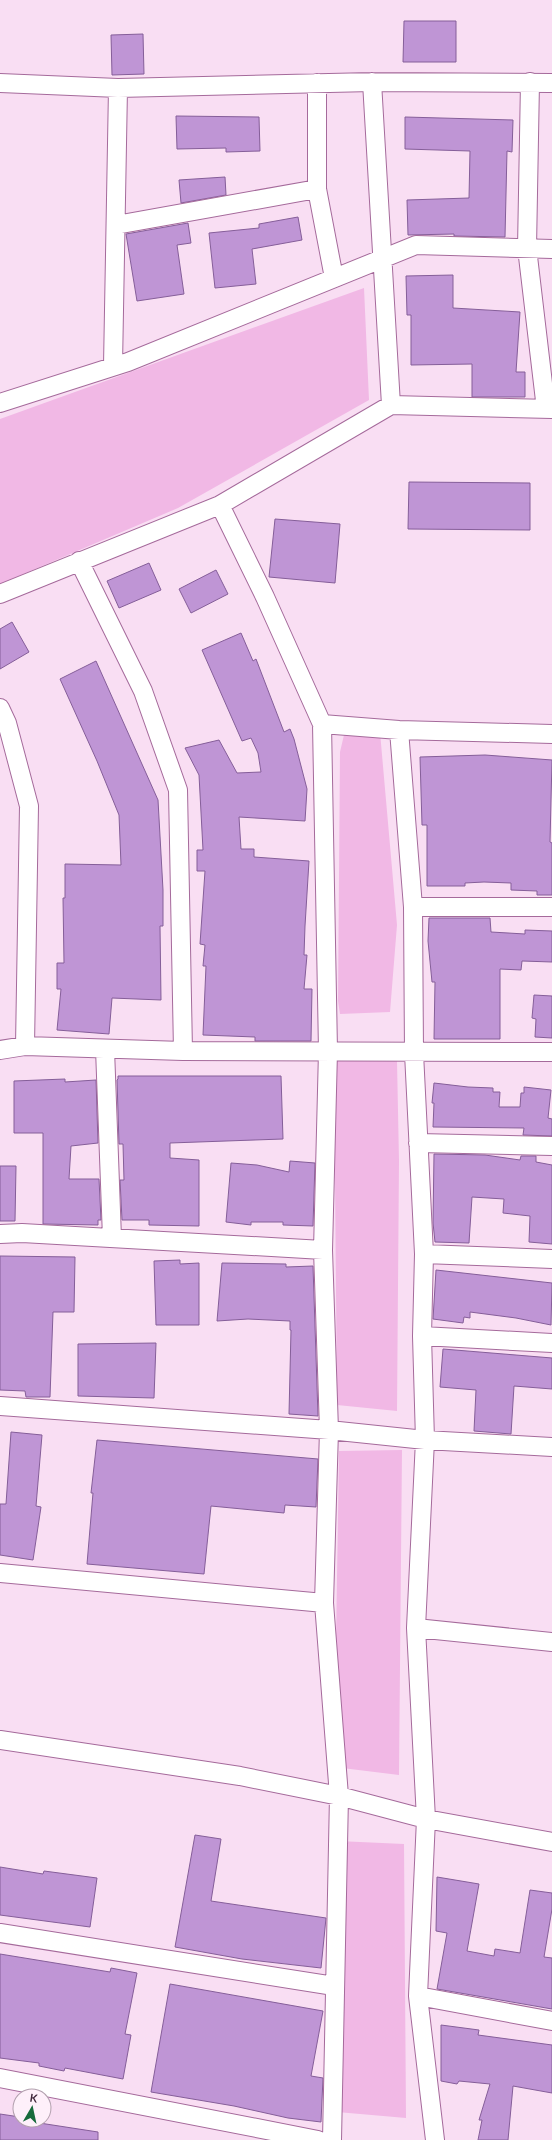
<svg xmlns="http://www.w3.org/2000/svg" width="552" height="2140" font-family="Lato,sans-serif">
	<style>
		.green { fill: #f1b8e5 }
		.building { fill: #bf95d5; stroke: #855e99 }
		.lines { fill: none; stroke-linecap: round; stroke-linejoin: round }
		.minor-casing { stroke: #a56a9b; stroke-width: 20 }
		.minor { stroke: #fff; stroke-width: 18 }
	</style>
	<rect width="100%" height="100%" fill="#f9def3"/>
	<path class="green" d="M364,288L369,400L178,508L0,584V419Z
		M380,732L397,925L390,1012L340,1014L338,1001L340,752L344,735Z
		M350,1056L397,1061L399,1161L397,1411L337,1405L334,1066L337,1058Z
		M402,1450L399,1775L334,1767L339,1451Z
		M338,1841L404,1844L406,2118L337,2112Z"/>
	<path class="building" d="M404,21H456V62H403Z
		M143,34L144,74L112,75L111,35Z
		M176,116L259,117L260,151L226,152V148L177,149Z
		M405,117L513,120L512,152L507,151L505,237L454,236V234L408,235L407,200L469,198L470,151L405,149Z
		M225,177L226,195L181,203L179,180Z
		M298,217L302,240L252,249L256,284L215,288L209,233L259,228V224Z
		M188,223L191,243L177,245L184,294L137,301L126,234Z
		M453,275V308L520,312L516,372H525V397H472V364L411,365V315H407L406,276Z
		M409,482L530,483V530L408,529Z
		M275,519L340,524L335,583L269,577Z
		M149,563L161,590L119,608L107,581Z
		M216,570L228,594L191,613L179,589Z
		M12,622L29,652L0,669V629Z
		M241,633L253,661L256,659L284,732L290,729L294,739L307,789L305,821L239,817L241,849H254V857L309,861L305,926L304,955H307L304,989H312L311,1041H255V1037L203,1035L206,966H203L205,945L200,944L205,871H197V850H203L199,775L185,748L219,740L237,773L261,772L258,753L251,738L242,741L202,650Z
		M96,661L158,800L163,890V926H160L161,1000L112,998L109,1034L57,1030L61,989H57V963H64L63,898H65V864L121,865L119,815L97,761L60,679Z
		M485,755L552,760L550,842L552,843V895H537V891L511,890V883L484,882L465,883V886H427V825H422L420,757Z
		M429,918H490L491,932L525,934V930L552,931V962L522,961L521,970L500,969V1039H434L435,982H432L428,941Z
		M534,995L552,996V1038L535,1037L536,1019L532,1018Z
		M118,1076H281L283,1139L170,1143V1158L199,1160V1226L149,1225V1220H122L120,1180H124L123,1144H119L117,1080L118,1079Z
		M65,1079V1082L96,1080L98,1143L71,1146L69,1179H99L101,1220H98V1225L43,1224V1133H14V1081Z
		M434,1083L468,1087L493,1088V1092H500L499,1107H520L521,1093H524V1087L551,1090L548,1118L552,1119V1136L523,1135L524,1128L433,1127L434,1103H432Z
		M434,1154L485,1155L520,1160L521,1156H536V1162L552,1165V1244L529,1242L530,1216L503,1213L504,1199L472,1197L469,1243L435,1242L433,1223Z
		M290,1161L315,1163L313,1226L283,1225V1222H251V1225L226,1222L231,1163L257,1165L289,1172Z
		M0,1166H16L15,1221H0Z
		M0,1256L75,1257L74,1312H53L50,1397H26L25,1391L0,1390Z
		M180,1260V1264L199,1263V1325H156L154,1261Z
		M222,1263L286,1264V1267L313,1266L318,1416L289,1414L291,1330H290V1321L248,1319L217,1321Z
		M436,1270L552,1283L551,1325L516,1318L470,1312V1318L464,1317L463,1323L433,1319Z
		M156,1343L154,1398L78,1396V1344Z
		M443,1349L552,1358V1389L514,1386L511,1434L474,1431L476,1390L440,1387Z
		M11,1432L42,1435L36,1506L41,1507L33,1560L0,1555V1504H6Z
		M97,1440L318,1459L316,1507L285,1505L284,1513L211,1506L204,1574L87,1564L93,1493H91Z
		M195,1835L221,1839L211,1901L326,1918L321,1968L242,1959L175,1947Z
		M0,1867L43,1874L44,1871L97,1878L90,1927L0,1915Z
		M437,1877L479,1884L467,1951L494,1956L495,1949L520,1953L530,1890L552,1893V1909L544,1957L552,1958V2009L437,1989L447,1933L436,1931Z
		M0,1954L110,1972L111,1968L137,1973L125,2034L131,2035L123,2079L65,2068L64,2071L39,2066V2063L0,2058Z
		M170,1984L323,2011L311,2076L323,2078L321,2122L288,2118L234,2106L151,2092Z
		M441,2025L479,2030L478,2035L552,2045V2093L513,2086L508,2140H478L482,2120H479L490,2084L459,2081L457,2084L441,2081Z
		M0,2114L20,2117V2120L98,2132V2140H0Z"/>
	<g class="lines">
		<g class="minor-casing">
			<path id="minor" d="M372,82L391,405
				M530,82L527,248L546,409
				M0,83L118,88L372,82L552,83
				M317,189L334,278
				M116,225L317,189V83
				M113,366L118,88
				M0,403L128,362L416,245L552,249
				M220,505L265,597L322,724L328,1051L323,1250L329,1430L324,1603L339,1796L332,2140
				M79,561L143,691L178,790L183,1051
				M0,594L220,505L391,405L552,409
				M0,708L7,723L29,806L25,1046
				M322,724L399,730L552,734
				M399,730L413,907L414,1053L424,1254L422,1336L425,1440L416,1628L426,1819L418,1996L435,2140
				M413,907H552
				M105,1049L112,1238
				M0,1050L25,1046L183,1051L552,1052
				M418,1143L552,1146
				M0,1234L22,1233L323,1250
				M424,1254L552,1259
				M422,1336L552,1343
				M0,1406L329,1430L425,1440L552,1447
				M0,1573L324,1603
				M416,1628L552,1642
				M0,1740L240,1776L339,1796L426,1819L552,1842
				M0,1933L334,1986
				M418,1996L552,2021
				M0,2078L318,2140"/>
		</g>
		<use href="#minor" class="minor"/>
	</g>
	<g transform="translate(32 2108) rotate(9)"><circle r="19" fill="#fef0fa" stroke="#b2a0ae"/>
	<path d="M0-3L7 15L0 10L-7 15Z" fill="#176b3c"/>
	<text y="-6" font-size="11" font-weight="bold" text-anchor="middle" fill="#40273b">K</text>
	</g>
</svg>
